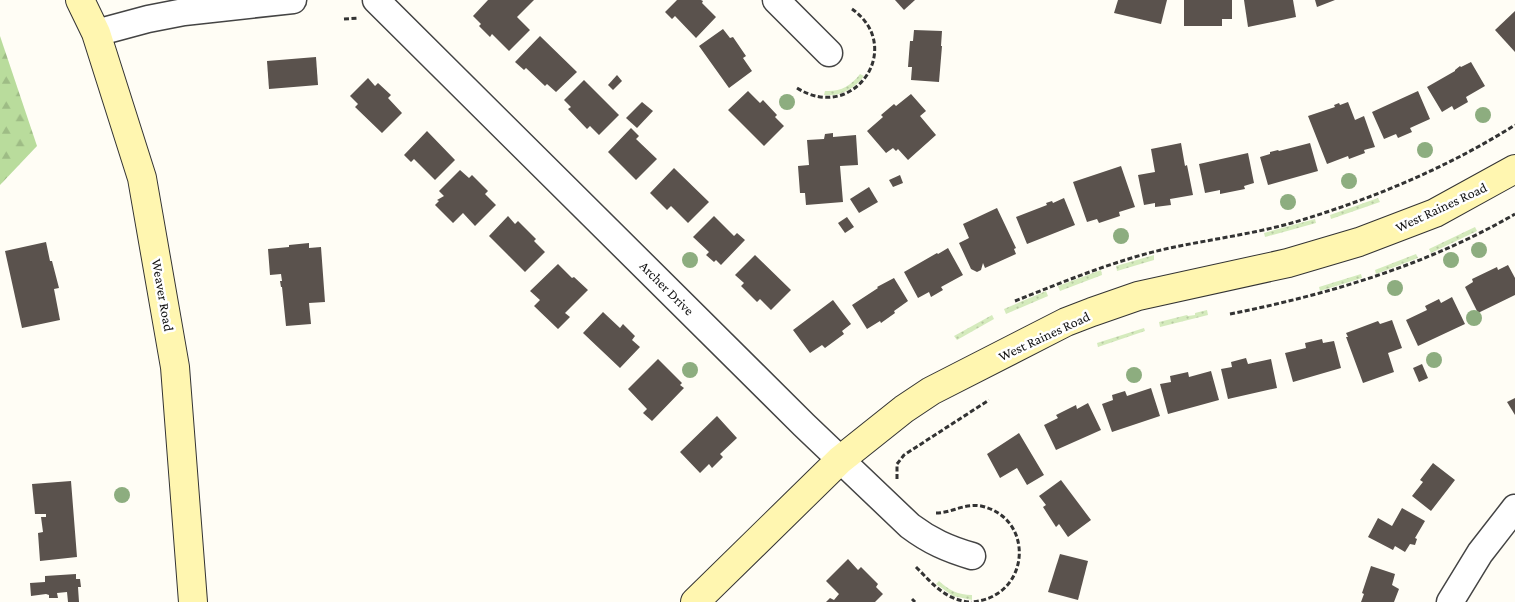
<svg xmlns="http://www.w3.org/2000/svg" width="1515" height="602" font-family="'Crimson Pro',serif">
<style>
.grass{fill:url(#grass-dots)}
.forest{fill:url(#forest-firs)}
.building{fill:#5a524d}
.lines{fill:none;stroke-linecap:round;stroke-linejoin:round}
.street-casing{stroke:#444;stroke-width:29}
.secondary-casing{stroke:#333;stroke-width:30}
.path{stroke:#333;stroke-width:3;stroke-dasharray:5 2.5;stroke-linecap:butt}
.street{stroke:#fff;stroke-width:26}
.secondary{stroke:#fff6b0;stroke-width:28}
.tree{fill:#8dad7f}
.labels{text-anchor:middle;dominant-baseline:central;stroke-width:5;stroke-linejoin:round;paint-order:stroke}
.street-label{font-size:14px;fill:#111;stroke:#fff}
</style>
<defs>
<pattern id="grass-dots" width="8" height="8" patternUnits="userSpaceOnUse" patternTransform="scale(1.25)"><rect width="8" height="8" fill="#d5ebbd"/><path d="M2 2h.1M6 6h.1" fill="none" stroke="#b6c8a1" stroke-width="1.8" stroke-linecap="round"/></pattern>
<pattern id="forest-firs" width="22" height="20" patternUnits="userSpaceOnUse" patternTransform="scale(1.25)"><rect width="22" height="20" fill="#b9dc9c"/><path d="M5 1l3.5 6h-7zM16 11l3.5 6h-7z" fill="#9ebc85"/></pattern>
</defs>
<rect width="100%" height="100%" fill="#fffdf5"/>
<!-- grass -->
<g class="grass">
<path d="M 860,74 L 864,76 C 854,89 840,97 824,95 L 825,91 C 840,92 851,86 860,74 Z"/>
<polygon points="1378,198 1380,202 1331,219 1330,215"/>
<polygon points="1315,219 1316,223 1265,237 1264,233"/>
<polygon points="1475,227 1477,231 1431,253 1429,249"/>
<polygon points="1416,254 1418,258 1376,274 1375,270"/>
<polygon points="1154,255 1154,260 1117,271 1116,266"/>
<polygon points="1101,270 1102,275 1060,291 1058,286"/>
<polygon points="1361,274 1362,278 1320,291 1319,287"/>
<polygon points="1046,291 1048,296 1006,314 1004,309"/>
<polygon points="1207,310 1208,315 1160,327 1159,322 1187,315 1188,316 1195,315 1195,313"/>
<polygon points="992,315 994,319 957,340 954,336"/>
<polygon points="1144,328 1145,331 1098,347 1097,343"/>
<path d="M 939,581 C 949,590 958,595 972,595 L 972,600 L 953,596 L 936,584 Z"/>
</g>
<!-- forest -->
<polygon class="forest" points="0,36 37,146 0,185"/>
<!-- building -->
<g class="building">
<polygon points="488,0 534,0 517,17 530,30 509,51 492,34 490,37 479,26 481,24 473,16"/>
<polygon points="677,0 701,0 703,1 702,3 716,17 696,38 675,16 672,19 665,12"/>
<polygon points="895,0 915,0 904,10"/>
<polygon points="1118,0 1167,0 1161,24 1114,13"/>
<polygon points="1184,0 1232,0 1232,19 1222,19 1222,26 1184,26"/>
<polygon points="1244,0 1293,0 1296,17 1248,27"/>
<polygon points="1315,0 1335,0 1317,7"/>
<polygon points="1515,11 1515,52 1495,30"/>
<polygon points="723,29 730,38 733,37 746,56 743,58 752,71 729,88 699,46"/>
<polygon points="914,30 942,31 941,46 942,46 939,82 911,80 912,67 908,67 910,41 913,41"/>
<polygon points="540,36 577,72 556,92 547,84 545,86 526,68 524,70 515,62"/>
<polygon points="316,57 318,85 269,89 267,61"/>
<polygon points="1471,62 1485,86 1466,97 1468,102 1454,110 1452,106 1442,112 1427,87 1455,71 1455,70 1460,66 1461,67"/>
<polygon points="617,75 622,81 613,90 608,85"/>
<polygon points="368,78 375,86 378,83 391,95 388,98 402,113 382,133 355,107 358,104 350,96"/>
<polygon points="584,80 619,115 599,135 590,126 587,129 568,109 571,107 564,100"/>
<polygon points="748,91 760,103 763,100 777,115 775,117 784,126 764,146 728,110"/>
<polygon points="1418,91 1430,119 1410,128 1412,132 1398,138 1396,134 1384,139 1372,112"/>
<polygon points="911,94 926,111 920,116 936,135 908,160 898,149 896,151 893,148 886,153 867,131 883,117 881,115 894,104 896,106"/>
<polygon points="642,102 653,111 637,128 626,118"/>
<polygon points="1348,102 1355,120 1364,116 1375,147 1364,150 1365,153 1349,159 1348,156 1327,164 1308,116 1335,107 1334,105 1339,103 1340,105"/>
<polygon points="631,128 639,136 636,139 657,159 636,180 608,152"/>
<polygon points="427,131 455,160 435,180 414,159 411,162 404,155"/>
<polygon points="833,133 833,137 856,135 858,165 840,166 843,202 806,205 805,193 800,193 798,166 809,165 807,140 824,139 825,134"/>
<polygon points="1181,143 1185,166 1187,165 1193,195 1170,199 1171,205 1155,207 1155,203 1144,205 1138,175 1155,172 1151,149"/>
<polygon points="1310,143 1318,171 1268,185 1260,157 1270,154 1270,152 1278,150 1279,151"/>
<polygon points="1248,153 1254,183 1244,186 1245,189 1220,194 1220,190 1205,193 1199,164"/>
<polygon points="1121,166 1135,207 1119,212 1120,216 1099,223 1097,219 1087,222 1073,182"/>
<polygon points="674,168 709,202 688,223 671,206 667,210 650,193"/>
<polygon points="460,170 469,178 472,175 488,191 485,194 496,205 475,226 463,213 453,223 435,205 439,201 437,200 444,196 439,191"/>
<polygon points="900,175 903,183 893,187 889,180"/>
<polygon points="869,187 878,202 859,213 850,199"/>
<polygon points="1064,198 1075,225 1027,244 1016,217 1047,205 1046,203 1052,201 1053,203"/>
<polygon points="997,208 1016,248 1014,249 1016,254 985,268 983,263 981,270 977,272 971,269 959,243 969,238 963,224"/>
<polygon points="508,216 515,224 518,221 536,239 534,241 545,252 525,272 489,236"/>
<polygon points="714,216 734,236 737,233 745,240 721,265 716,260 714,262 706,255 709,252 693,237"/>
<polygon points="847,217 854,227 845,233 838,223"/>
<polygon points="46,242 50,261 52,261 59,288 54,289 60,320 22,328 5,251"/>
<polygon points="309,243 309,248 321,247 325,302 309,303 311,324 286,326 282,287 281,287 280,281 282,281 281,274 270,275 268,249 289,247 289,245"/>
<polygon points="948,248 963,275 941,287 943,290 931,297 929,292 918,298 904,272 937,253 938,254"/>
<polygon points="755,255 791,290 771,310 760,299 757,302 741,286 744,283 735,275"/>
<polygon points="558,264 572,278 574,277 588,290 565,313 570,317 558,329 534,306 540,300 530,291"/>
<polygon points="1508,265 1515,278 1515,295 1478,313 1465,287 1473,282 1472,279 1497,267 1498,270"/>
<polygon points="894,278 908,301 894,311 895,313 881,323 880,321 867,329 852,305 878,288 877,287"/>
<polygon points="1452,297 1465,324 1418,346 1406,320 1427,310 1425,306 1439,299 1441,303"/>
<polygon points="833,300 851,324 842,331 844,334 825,348 822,345 810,353 793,330"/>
<polygon points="603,312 620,328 623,324 635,336 632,340 640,347 620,368 583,333"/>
<polygon points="1392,320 1402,348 1388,353 1394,372 1363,383 1346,337 1348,337 1346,333 1378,321 1380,324"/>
<polygon points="1322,339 1323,343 1334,341 1341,368 1293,382 1285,353 1306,348 1305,343"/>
<polygon points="1246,358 1248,364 1271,359 1277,388 1228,399 1221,369 1232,367 1231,362"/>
<polygon points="658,359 682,383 680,385 684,388 652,421 643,413 647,409 628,389"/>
<polygon points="1422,364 1428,378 1419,382 1413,368"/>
<polygon points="1211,371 1219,400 1168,414 1160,384 1171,382 1170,376 1188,372 1189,377"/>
<polygon points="1151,388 1160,416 1112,432 1102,404 1113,400 1112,395 1125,391 1127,396"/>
<polygon points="1515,398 1515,415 1507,402"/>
<polygon points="1088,403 1101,430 1056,450 1044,425 1058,418 1056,415 1076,405 1077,409"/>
<polygon points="717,416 737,438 720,454 723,457 712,468 709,464 700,473 680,452"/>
<polygon points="1019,433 1044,475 1027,485 1017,468 1000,478 987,454"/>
<polygon points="1433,463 1455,480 1431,511 1412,496 1423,482 1420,480"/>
<polygon points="1061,480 1091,520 1068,537 1059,524 1056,527 1043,507 1046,505 1039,496"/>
<polygon points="71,481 77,557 40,561 38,533 43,532 41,517 46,517 46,514 35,514 32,484"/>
<polygon points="1402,508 1425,521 1415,538 1417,539 1415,545 1410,544 1405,552 1395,546 1393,550 1368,537 1378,518 1392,526"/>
<polygon points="1060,554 1088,561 1078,600 1048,592"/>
<polygon points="848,559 858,570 861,567 878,584 876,587 883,594 875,602 826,602 830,598 834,600 839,594 826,581"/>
<polygon points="1371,566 1395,574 1392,585 1399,589 1394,602 1361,602 1364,594 1362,593"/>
<polygon points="76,574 76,579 80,579 81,587 78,587 79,602 68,602 67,592 57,593 58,598 49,598 49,595 46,594 31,596 30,583 45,582 45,576"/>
</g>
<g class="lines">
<!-- street casing -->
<g class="street-casing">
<g id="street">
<path d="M 376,0 L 804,425 L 910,526 C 930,541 948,549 972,556"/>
<polyline points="776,0 829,53"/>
<polyline points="96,33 148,19 184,12 293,0"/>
<polyline points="1450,602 1480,553 1515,508"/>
</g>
</g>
<!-- secondary casing -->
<g class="secondary-casing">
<g id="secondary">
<polyline points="80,0 96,33 142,178 175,367 193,602"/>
<polyline points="695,602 840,460 904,409 931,391 1066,322 1092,312 1138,296 1288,263 1359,242 1435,213 1515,169"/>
</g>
</g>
<!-- path -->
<g class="path">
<polyline points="344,19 359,18"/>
<path d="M 797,88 C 854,124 906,47 852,9"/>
<path d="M 1015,301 C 1063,282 1111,262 1161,250 C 1209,239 1258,234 1305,219 C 1379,196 1450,166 1515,125"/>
<path d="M 1230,314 C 1330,294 1427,265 1515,214"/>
<polyline points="897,479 897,464 904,455 989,400"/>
<path d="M 936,513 C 952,513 964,503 981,506 C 1036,518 1031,598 971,602"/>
<path d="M 916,567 C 932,583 945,600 970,602"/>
<polyline points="912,599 915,602"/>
</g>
<!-- street -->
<use href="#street" class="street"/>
<!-- secondary -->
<use href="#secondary" class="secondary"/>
</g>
<!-- trees -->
<g class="tree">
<circle cx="787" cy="102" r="8"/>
<circle cx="1483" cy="115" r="8"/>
<circle cx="1425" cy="150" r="8"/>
<circle cx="1349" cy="181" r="8"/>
<circle cx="1288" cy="202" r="8"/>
<circle cx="1121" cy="236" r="8"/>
<circle cx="1479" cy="250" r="8"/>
<circle cx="690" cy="260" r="8"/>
<circle cx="1451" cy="260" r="8"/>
<circle cx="1395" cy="288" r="8"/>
<circle cx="1474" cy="318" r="8"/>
<circle cx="1434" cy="360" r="8"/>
<circle cx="690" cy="370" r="8"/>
<circle cx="1134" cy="375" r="8"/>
<circle cx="122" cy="495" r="8"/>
</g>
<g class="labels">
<!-- street labels -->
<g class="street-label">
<text transform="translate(1441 207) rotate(-25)">West Raines Road</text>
<text transform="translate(667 288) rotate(45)">Archer Drive</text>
<text transform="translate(163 295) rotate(80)">Weaver Road</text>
<text transform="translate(1044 336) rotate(-25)">West Raines Road</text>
</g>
</g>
</svg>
